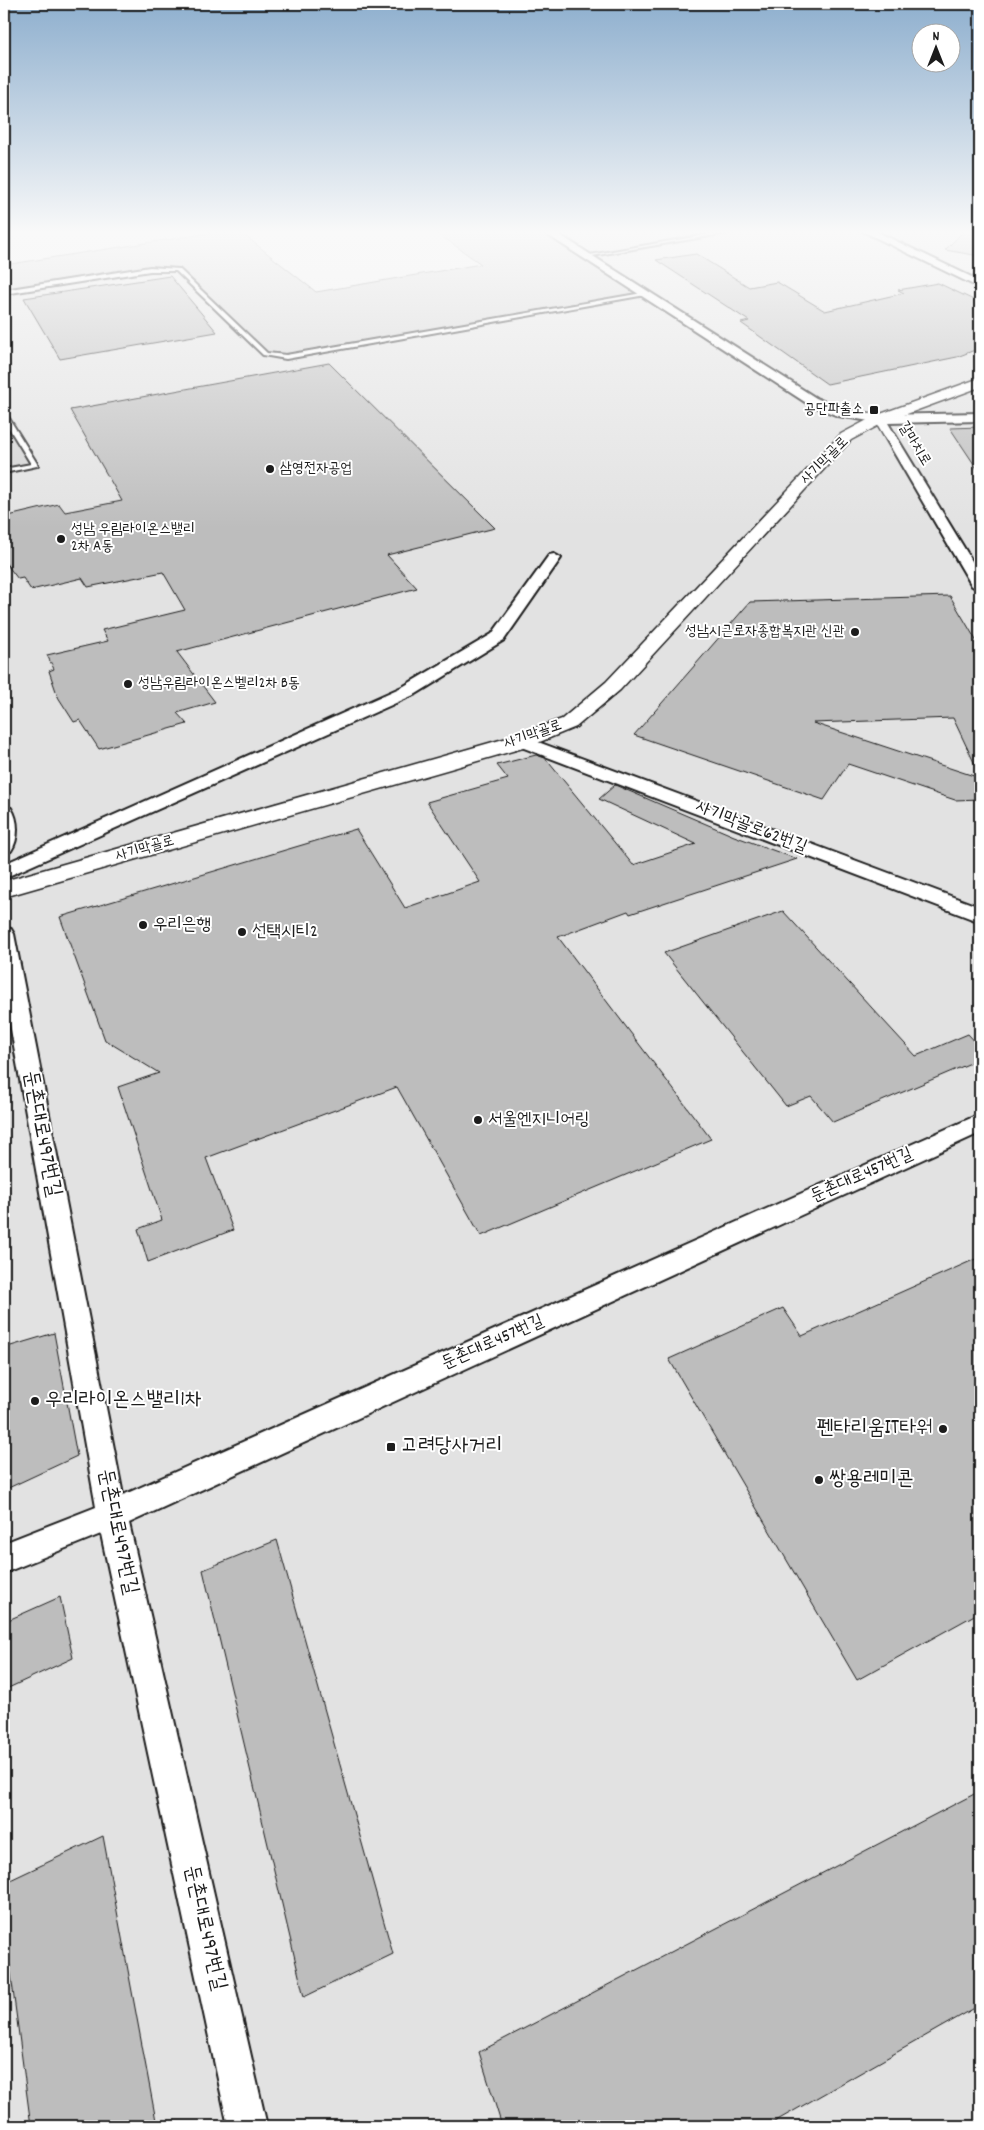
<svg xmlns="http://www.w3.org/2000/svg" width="984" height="2130" font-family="Dekko,'Poor Story',sans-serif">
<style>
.built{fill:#e2e2e2}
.green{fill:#d2d2d2;stroke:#777}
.building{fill:#bdbdbd;stroke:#1c1c1c}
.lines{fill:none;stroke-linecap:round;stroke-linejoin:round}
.service-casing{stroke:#1c1c1c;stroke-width:4}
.minor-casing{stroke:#1c1c1c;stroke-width:4}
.tertiary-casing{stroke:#1c1c1c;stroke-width:3}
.service{fill:#fff;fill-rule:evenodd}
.minor{fill:#fff;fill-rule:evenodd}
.tertiary{fill:#fff;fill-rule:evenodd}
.poi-dot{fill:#1c1c1c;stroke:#fff;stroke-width:2}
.labels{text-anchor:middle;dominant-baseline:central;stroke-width:4;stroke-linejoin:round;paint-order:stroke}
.far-poi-label{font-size:15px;fill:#1c1c1c;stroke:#fff;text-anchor:start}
.far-street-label{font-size:15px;fill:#1c1c1c;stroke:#fff}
.street-label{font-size:18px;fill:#1c1c1c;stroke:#fff}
.poi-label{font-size:18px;fill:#1c1c1c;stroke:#fff;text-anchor:start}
.near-street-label{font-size:21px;fill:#1c1c1c;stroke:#fff}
.near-poi-label{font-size:21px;fill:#1c1c1c;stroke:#fff;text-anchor:start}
</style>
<rect width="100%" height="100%" fill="#f2f2f2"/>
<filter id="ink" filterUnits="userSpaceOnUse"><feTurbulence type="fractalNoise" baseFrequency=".02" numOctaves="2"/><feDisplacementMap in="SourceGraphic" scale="10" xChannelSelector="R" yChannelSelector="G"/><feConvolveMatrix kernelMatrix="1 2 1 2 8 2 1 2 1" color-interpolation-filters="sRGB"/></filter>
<g filter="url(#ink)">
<!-- built -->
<polygon class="built" points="545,230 980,230 980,2126 4,2126 4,471 35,464 4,415 4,292 150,269 177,270 265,354 642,292"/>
<!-- green -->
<g class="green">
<polygon points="230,230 238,230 316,292 481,264 433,230 545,230 642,292 286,357 265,354 176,270 150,269 4,292 4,265"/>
<polygon points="4,415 35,465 4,471"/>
</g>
<!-- building -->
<g class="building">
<polygon points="965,230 980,230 980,256 945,250"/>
<polygon points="696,254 749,287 777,282 825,311 904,293 898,290 938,283 980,303 980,348 957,357 827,384 741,323 749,321 656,260"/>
<polygon points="170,276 217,332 60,359 24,298"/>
<polygon points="329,363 495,528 387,555 417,588 177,652 215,702 177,713 187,724 99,749 80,720 74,722 58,697 49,671 54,669 47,655 108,641 102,630 185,610 163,572 88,587 82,578 31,590 23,578 18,579 4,561 4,517 59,504 65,512 122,501 70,410"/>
<polygon points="980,427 980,473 950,428"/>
<polygon points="950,596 980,647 980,775 953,718 813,723 980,778 980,799 955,800 848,764 824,800 634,735 750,602"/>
<polygon points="536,755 545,758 633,865 696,844 599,799 615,785 734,836 797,859 630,914 628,911 558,937 711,1139 481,1236 397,1087 206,1158 233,1230 148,1262 138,1229 162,1220 118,1087 159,1073 105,1040 60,917 356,829 405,908 480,882 427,802 508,779 497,765"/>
<polygon points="783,911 916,1056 968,1034 980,1047 980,1059 833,1122 811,1096 786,1106 664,953"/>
<polygon points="980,1257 980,1612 857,1680 669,1359 783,1308 802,1336"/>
<polygon points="54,1333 77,1456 4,1490 4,1348"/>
<polygon points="277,1540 393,1954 304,1997 203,1570"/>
<polygon points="60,1597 73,1658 4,1690 4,1622"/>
<polygon points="980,1791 980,2005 767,2126 502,2126 479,2052"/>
<polygon points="103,1836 157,2126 31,2126 4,1922 4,1883"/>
</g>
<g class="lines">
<!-- service casing -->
<g class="service-casing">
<g id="service">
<polygon points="734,230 745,230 586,257 584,256"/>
<polygon points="150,267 179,269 267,353 286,355 648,292 651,294 286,359 263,355 176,271 150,271 4,294 4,290"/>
<polygon points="4,413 7,415 38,465 37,466 4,473 4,469 31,464 4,420"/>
</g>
</g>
<!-- minor casing -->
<g class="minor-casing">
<g id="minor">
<polygon points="540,230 552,230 816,398 845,410 880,415 980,413 980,421 888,423 980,574 980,590 972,586 876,422 838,416 808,404"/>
<polygon points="860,230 873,230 980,281 980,288"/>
<polygon points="554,554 561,558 504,640 416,694 4,878 4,864 404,686 492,634 549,555"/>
<polygon points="522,736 980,907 980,922 516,745 513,741 516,737"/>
<path d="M 4,806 L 11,808 C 19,820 19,839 11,851 L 4,853 Z"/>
<polygon points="4,927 11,929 14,934 123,1495 980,1114 980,1133 129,1523 267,2126 228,2126 101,1534 4,1573 4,1543 96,1507 4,990"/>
</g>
</g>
<!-- tertiary casing -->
<g class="tertiary-casing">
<polygon id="tertiary" points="980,378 980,387 885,422 851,440 620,690 576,727 530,746 4,897 4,881 514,736 562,719 606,682 841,434 875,416"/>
</g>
<!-- service -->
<use href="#service" class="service"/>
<!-- minor -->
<use href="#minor" class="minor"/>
<!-- tertiary -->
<use href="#tertiary" class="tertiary"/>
</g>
</g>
<!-- sky -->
<linearGradient id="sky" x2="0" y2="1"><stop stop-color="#8eafce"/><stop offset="0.44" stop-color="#f9f9f9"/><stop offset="1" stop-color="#f9f9f9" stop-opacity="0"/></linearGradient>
<rect width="984" height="528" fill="url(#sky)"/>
<!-- markers -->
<g class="poi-dot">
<rect x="869" y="405" width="10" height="10" rx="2.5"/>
<circle cx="270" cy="469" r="5"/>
<circle cx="61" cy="539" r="5"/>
<circle cx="855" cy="632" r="5"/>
<circle cx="128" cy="684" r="5"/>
<circle cx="143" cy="925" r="5"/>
<circle cx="242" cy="932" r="5"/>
<circle cx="478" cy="1120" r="5"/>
<circle cx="35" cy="1401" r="5"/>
<circle cx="943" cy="1429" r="5"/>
<rect x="386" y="1442" width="10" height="10" rx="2.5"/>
<circle cx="819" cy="1480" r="5"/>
</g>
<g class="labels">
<!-- far-poi labels -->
<g class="far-poi-label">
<text x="864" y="410" text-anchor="end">공단파출소</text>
<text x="280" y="469">삼영전자공업</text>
<text x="71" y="530">성남 우림라이온스밸리<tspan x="71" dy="17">2차 A동</tspan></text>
<text x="845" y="632" text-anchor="end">성남시근로자종합복지관 신관</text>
<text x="138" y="684">성남우림라이온스벨리2차 B동</text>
</g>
<!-- far-street labels -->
<g class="far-street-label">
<text transform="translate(914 444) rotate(59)">갈마치로</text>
<text transform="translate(825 461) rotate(-45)">사기막골로</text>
<text transform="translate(533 735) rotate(-19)">사기막골로</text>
<text transform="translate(145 849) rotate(-16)">사기막골로</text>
</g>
<!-- street labels -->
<g class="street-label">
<text transform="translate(751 828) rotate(21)">사기막골로62번길</text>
<text transform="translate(862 1176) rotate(-24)">둔촌대로457번길</text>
<text transform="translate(493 1343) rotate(-24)">둔촌대로457번길</text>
</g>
<!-- poi labels -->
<g class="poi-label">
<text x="153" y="925">우리은행</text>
<text x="252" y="932">선택시티2</text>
<text x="488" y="1120">서울엔지니어링</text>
</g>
<!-- near-street labels -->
<g class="near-street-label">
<text transform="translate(41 1134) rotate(79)">둔촌대로497번길</text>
<text transform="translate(117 1532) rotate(78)">둔촌대로497번길</text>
<text transform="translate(204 1928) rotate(77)">둔촌대로497번길</text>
</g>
<!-- near-poi labels -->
<g class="near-poi-label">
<text x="45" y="1401">우리라이온스밸리1차</text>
<text x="933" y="1429" text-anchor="end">펜타리움IT타워</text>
<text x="401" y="1447">고려당사거리</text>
<text x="829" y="1480">쌍용레미콘</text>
</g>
</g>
<!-- margin -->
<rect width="984" height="2130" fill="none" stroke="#fff" stroke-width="20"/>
<rect x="10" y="10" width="964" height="2110" fill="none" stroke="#1c1c1c" stroke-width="2" filter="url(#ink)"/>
<!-- north arrow -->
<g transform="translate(936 48)"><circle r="24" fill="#ffffff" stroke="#a4a4a4"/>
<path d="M0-4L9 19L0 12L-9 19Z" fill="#1c1c1c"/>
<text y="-8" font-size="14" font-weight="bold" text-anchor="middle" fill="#1c1c1c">N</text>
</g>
</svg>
